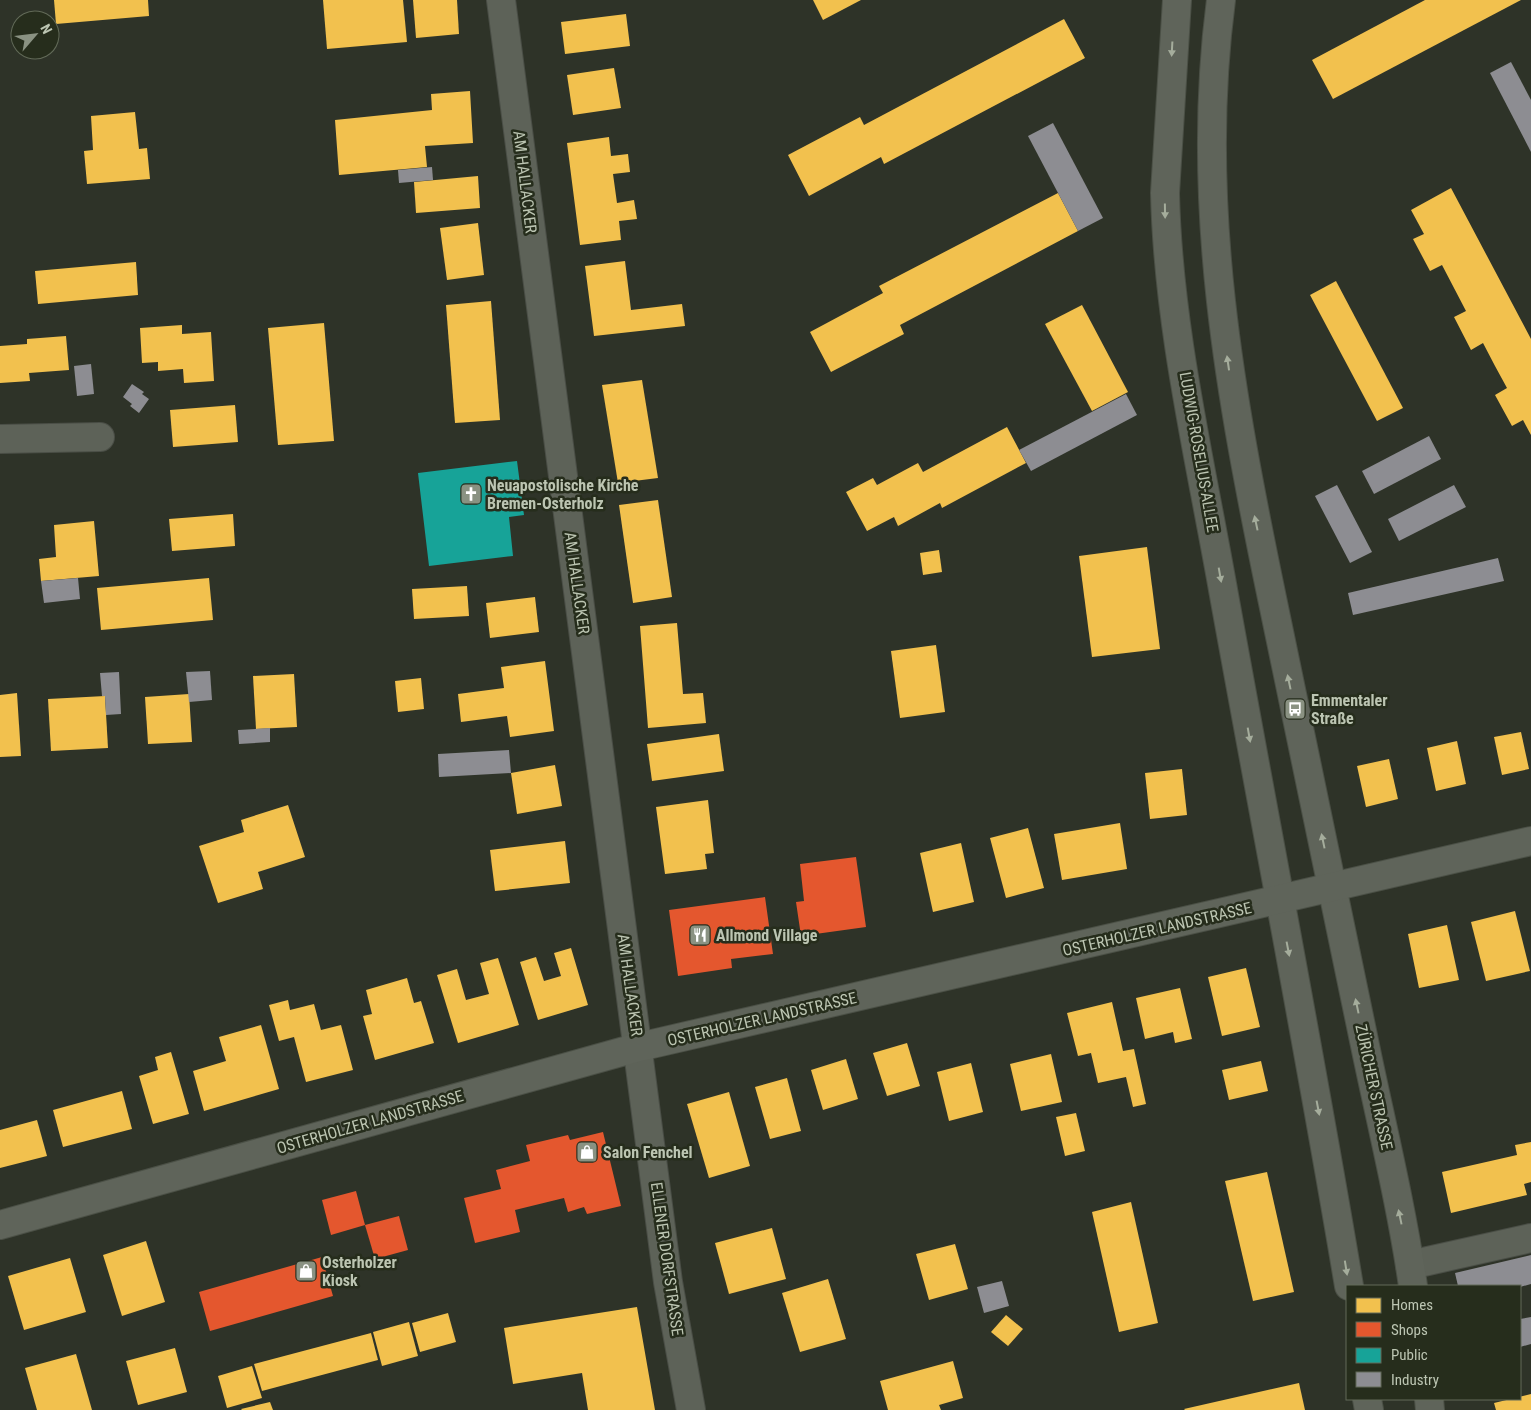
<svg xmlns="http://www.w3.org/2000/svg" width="1531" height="1410" font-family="'Roboto Condensed',sans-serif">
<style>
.homes{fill:#f2c14e}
.shops{fill:#e4572e}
.public{fill:#17a398}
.industry{fill:#8d8d92}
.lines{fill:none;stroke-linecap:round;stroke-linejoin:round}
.minor-casing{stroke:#4a4e46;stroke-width:30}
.major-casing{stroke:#4b5046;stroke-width:30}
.minor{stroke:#5d6258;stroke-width:28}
.major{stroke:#5f645a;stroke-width:28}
.oneway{fill:#a5ad9c}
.labels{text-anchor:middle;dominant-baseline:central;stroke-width:5;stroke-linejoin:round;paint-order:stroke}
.street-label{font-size:16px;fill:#bcc5b2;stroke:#262d1c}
.poi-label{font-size:16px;font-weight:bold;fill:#bcc5b2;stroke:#262d1c;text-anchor:start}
</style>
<rect width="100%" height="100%" fill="#2e3328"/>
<!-- homes -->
<g class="homes">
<polygon points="54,0 148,0 149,16 56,24"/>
<polygon points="323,0 403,0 407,42 327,49"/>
<polygon points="413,0 457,0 459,34 416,38"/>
<polygon points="813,0 861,0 823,20"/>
<polygon points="1425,0 1521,0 1333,99 1312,60"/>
<polygon points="626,14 630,46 565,54 561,22"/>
<polygon points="1064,19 1085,58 884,164 881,157 809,196 788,155 860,117 864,125"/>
<polygon points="614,68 621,108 573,115 567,75"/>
<polygon points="470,91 473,143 425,146 427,167 339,175 335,120 432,110 431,94"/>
<polygon points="135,112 139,149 147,148 150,179 87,184 84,151 93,150 91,116"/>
<polygon points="609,137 611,156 628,154 630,172 613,174 617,203 634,200 637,219 619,221 621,240 580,245 567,143"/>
<polygon points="478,176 480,208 416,213 414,182"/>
<polygon points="1451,188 1531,339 1531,435 1523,420 1512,426 1495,395 1507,388 1495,366 1483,343 1471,350 1454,317 1466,311 1442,265 1430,271 1413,239 1424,234 1411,210"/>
<polygon points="1058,193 1078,231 900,325 904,334 831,372 810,332 883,293 879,286"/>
<polygon points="478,223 484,275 447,280 440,228"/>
<polygon points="625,261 631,310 682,304 685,326 594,336 585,266"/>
<polygon points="136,262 138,295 38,304 35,271"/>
<polygon points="1336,281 1403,408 1377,421 1310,295"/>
<polygon points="491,301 500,420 455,423 446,305"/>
<polygon points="1082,305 1128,392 1092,411 1045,324"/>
<polygon points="324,323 334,441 278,445 268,328"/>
<polygon points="182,325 182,334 211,332 214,381 184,383 183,369 158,371 158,362 142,363 140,328"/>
<polygon points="66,336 69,370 29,373 30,381 0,383 0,346 27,344 27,339"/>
<polygon points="642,380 658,478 618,483 602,385"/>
<polygon points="235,405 238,442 173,447 170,410"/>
<polygon points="1007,427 1026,463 942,508 940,503 898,526 894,517 867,531 846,492 873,478 877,485 918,463 923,472"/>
<polygon points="658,500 672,597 633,603 619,505"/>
<polygon points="233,514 235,546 172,551 169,519"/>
<polygon points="94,521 99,576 41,581 39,559 56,557 54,525"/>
<polygon points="1147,547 1160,649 1092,657 1079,556"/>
<polygon points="939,550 942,572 923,575 920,553"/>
<polygon points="209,578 213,620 101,630 97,588"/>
<polygon points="467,586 469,616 414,619 412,589"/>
<polygon points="535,597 539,632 490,638 486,603"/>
<polygon points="677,623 683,694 703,693 706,723 648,728 640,626"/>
<polygon points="936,645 945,712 900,718 891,651"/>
<polygon points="545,661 554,731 510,737 507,716 461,722 458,694 504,688 501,667"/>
<polygon points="294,674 297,727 256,729 253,676"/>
<polygon points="421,678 424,709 398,712 395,681"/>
<polygon points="17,693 21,756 0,757 0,695"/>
<polygon points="189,694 192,742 148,744 145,697"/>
<polygon points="105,696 108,748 51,751 48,699"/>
<polygon points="1521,732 1529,769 1502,775 1494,737"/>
<polygon points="719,734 724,771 652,781 647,744"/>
<polygon points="1457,741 1466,784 1436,791 1427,748"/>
<polygon points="1389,759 1398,799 1366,807 1357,766"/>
<polygon points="555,765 562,806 517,814 511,773"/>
<polygon points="1182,769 1187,815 1150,819 1145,773"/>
<polygon points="708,800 714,853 705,854 707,869 665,874 656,807"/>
<polygon points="288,805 305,857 258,872 263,889 218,903 199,846 244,832 241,820"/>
<polygon points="1120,823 1127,869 1062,880 1054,834"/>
<polygon points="1028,828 1044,888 1006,898 990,838"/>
<polygon points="565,841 570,883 495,891 490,850"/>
<polygon points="961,843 974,902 933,912 920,853"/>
<polygon points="1515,911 1530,971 1486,981 1471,922"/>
<polygon points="1447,925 1459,980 1419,988 1408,934"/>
<polygon points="571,948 588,1005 538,1020 520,962 536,957 544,981 561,976 554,953"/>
<polygon points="498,958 519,1025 458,1043 437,975 457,969 466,1000 489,994 480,963"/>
<polygon points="1246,968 1260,1027 1222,1036 1208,977"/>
<polygon points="407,978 414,1003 421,1001 434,1043 375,1060 363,1016 372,1014 366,990"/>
<polygon points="1180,988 1192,1039 1175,1043 1173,1032 1145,1039 1136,998"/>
<polygon points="288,1000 290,1010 314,1004 321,1030 341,1025 353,1070 306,1082 294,1037 279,1041 269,1005"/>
<polygon points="1112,1002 1123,1051 1134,1049 1146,1104 1133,1107 1126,1077 1098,1083 1091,1053 1078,1056 1067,1013"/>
<polygon points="261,1025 279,1089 204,1111 193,1071 226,1061 219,1037"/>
<polygon points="907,1043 920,1086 887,1096 873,1053"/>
<polygon points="171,1052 189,1114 153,1124 139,1076 158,1070 155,1057"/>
<polygon points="1051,1054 1062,1102 1021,1111 1010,1064"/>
<polygon points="846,1059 858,1099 823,1110 811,1070"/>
<polygon points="1261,1061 1268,1091 1229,1100 1222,1070"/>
<polygon points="971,1063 983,1112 949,1121 937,1072"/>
<polygon points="787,1078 801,1131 770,1139 755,1087"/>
<polygon points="122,1091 132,1129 63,1147 53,1110"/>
<polygon points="729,1092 750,1166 709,1178 687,1104"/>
<polygon points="1076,1113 1085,1151 1065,1156 1056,1117"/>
<polygon points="37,1120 47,1156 0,1168 0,1130"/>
<polygon points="1531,1142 1531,1182 1524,1184 1527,1195 1451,1213 1442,1172 1517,1155 1515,1145"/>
<polygon points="1267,1172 1294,1292 1253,1301 1225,1181"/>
<polygon points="1131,1202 1158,1323 1119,1332 1092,1212"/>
<polygon points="772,1228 786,1279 729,1294 715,1243"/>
<polygon points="146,1241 165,1302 122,1316 103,1255"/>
<polygon points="955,1244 968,1289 929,1300 916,1254"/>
<polygon points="70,1258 86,1312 24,1330 8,1276"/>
<polygon points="828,1279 846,1339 800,1352 782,1293"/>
<polygon points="637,1307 655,1410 588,1410 582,1373 513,1384 504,1328"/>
<polygon points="448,1313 456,1342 420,1352 412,1323"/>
<polygon points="1006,1315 1023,1329 1008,1346 991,1332"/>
<polygon points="409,1322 418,1356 382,1366 373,1332"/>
<polygon points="371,1333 378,1360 262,1391 254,1364"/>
<polygon points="175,1348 187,1392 138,1405 126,1361"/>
<polygon points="76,1354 92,1410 37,1410 25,1368"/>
<polygon points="953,1361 963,1398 939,1405 941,1410 888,1410 880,1381"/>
<polygon points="252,1366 262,1398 227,1408 218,1376"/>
<polygon points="1299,1383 1305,1410 1185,1410 1184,1409"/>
<polygon points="1531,1394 1531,1410 1496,1410 1494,1403"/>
<polygon points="270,1402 273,1410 242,1410 241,1409"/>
</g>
<!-- shops -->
<g class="shops">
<polygon points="856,857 866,927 801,936 796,902 804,901 800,864"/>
<polygon points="765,897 773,954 731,959 732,968 678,976 669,910"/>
<polygon points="603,1132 621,1206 587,1214 584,1207 568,1212 564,1198 515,1210 520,1232 475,1243 464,1198 501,1189 496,1170 530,1161 526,1145 568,1135 570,1140"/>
<polygon points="356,1191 365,1225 331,1235 322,1200"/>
<polygon points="399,1216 408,1250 375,1259 365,1225"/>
<polygon points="322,1257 333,1296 210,1331 199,1292"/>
</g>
<!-- public -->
<polygon class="public" points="517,461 524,515 509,517 513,556 429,566 418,473"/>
<!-- industry -->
<g class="industry">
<polygon points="1511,62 1531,100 1531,152 1490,73"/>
<polygon points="1053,123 1103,218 1078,231 1028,136"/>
<polygon points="432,167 433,180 399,183 398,170"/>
<polygon points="91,364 94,394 77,396 74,366"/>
<polygon points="132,384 144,392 142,394 149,399 139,413 130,406 132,404 123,397"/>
<polygon points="1126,394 1137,415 1031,471 1019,450"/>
<polygon points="1429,436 1441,459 1374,494 1362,471"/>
<polygon points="1337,485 1372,552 1350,563 1315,496"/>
<polygon points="1454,485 1466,507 1399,541 1388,519"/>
<polygon points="1498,558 1504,581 1353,615 1348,593"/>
<polygon points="78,578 80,599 44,603 41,581"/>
<polygon points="210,671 212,700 189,702 186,672"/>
<polygon points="119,672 121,714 106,715 105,696 102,696 100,673"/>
<polygon points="270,728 270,742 239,744 238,730"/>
<polygon points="509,750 511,773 439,777 438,754"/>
<polygon points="1531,1255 1531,1284 1520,1287 1458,1286 1455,1273"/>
<polygon points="1002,1281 1009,1306 984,1313 977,1287"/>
<polygon points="1531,1317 1531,1344 1520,1347 1520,1319"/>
</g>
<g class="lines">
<!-- minor casing -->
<g class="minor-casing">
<g id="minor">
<polyline points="501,0 668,1282 691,1410"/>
<polyline points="0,439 100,437"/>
<polyline points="1410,1265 1531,1238"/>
</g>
</g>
<!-- major casing -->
<g class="major-casing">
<g id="major">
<path d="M 1177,0 L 1165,193 C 1168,324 1199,455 1222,584 C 1264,818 1310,1052 1349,1286"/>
<path d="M 1221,0 C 1194,204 1231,400 1272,598 C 1304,750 1336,902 1367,1055 C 1383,1131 1402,1209 1413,1286"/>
<polyline points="0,1225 639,1047 1531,841"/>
<polyline points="1367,1399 1369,1410"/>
<polyline points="1429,1399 1430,1410"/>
</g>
</g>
<!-- minor -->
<use href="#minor" class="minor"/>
<!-- major -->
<use href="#major" class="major"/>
</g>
<!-- one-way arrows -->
<defs><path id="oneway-solid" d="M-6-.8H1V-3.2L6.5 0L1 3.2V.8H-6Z" transform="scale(1.25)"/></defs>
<g class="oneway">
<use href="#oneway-solid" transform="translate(1172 49) rotate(93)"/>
<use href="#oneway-solid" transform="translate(1165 211) rotate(89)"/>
<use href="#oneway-solid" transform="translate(1228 363) rotate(-98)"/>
<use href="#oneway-solid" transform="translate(1256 523) rotate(-102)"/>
<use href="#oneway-solid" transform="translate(1220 575) rotate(80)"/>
<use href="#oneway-solid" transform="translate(1289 682) rotate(-102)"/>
<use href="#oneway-solid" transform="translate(1249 735) rotate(80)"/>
<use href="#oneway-solid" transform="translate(1323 841) rotate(-102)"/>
<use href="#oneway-solid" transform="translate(1288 949) rotate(79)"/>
<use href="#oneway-solid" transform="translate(1357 1006) rotate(-102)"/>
<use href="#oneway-solid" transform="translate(1318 1108) rotate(79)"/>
<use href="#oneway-solid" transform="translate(1400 1217) rotate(-102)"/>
<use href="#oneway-solid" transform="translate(1346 1268) rotate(81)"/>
</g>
<!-- icons -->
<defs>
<g id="church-square" transform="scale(1.125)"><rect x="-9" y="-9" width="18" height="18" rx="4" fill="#8a9282" stroke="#262d1c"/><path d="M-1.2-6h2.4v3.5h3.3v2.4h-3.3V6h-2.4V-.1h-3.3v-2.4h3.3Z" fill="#fff"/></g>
<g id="bus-square" transform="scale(1.125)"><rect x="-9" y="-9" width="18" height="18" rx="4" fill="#8a9282" stroke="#262d1c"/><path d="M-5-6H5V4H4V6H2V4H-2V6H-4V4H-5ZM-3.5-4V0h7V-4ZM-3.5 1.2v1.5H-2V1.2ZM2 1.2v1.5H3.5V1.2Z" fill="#fff"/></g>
<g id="restaurant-square" transform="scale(1.125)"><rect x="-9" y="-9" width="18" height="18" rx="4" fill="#8a9282" stroke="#262d1c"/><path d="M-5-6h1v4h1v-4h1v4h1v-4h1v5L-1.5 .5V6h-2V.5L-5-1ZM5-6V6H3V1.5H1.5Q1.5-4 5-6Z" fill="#fff"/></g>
<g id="shop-square" transform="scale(1.125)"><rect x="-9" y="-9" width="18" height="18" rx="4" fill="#8a9282" stroke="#262d1c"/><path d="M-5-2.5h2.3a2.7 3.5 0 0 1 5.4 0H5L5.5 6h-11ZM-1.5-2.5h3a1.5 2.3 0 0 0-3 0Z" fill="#fff"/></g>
</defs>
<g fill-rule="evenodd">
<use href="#church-square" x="471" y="494"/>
<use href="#bus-square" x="1295" y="709"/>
<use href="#restaurant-square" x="700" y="935"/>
<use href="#shop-square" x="587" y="1152"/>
<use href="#shop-square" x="306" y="1271"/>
</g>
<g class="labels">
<!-- street labels -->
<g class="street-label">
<text transform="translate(525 182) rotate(83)">AM HALLACKER</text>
<text transform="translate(1199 452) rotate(80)">LUDWIG-ROSELIUS-ALLEE</text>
<text transform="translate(577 583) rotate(82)">AM HALLACKER</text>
<text transform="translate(1157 929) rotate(-13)">OSTERHOLZER LANDSTRASSE</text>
<text transform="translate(630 985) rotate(82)">AM HALLACKER</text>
<text transform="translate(762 1019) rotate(-13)">OSTERHOLZER LANDSTRASSE</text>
<text transform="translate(1374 1087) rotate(78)">ZÜRICHER STRASSE</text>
<text transform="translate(370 1122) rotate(-16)">OSTERHOLZER LANDSTRASSE</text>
<text transform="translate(667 1259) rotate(82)">ELLENER DORFSTRASSE</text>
</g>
<!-- poi labels -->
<g class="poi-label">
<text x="487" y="485">Neuapostolische Kirche<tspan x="487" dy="18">Bremen-Osterholz</tspan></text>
<text x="1311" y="700">Emmentaler<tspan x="1311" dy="18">Straße</tspan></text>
<text x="716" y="935">Allmond Village</text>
<text x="603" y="1152">Salon Fenchel</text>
<text x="322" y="1262">Osterholzer<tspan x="322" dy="18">Kiosk</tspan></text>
</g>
</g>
<!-- legend -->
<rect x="1346" y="1285" width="175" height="115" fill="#262d1c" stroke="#626a58"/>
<rect x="1356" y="1298" width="25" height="15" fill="#f2c14e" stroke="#626a58"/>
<text x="1391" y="1310" font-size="15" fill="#bcc5b2">Homes</text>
<rect x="1356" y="1322" width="25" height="15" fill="#e4572e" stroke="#626a58"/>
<text x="1391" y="1335" font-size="15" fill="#bcc5b2">Shops</text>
<rect x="1356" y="1348" width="25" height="15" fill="#17a398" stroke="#626a58"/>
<text x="1391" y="1360" font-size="15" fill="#bcc5b2">Public</text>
<rect x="1356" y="1372" width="25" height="15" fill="#8d8d92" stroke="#626a58"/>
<text x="1391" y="1385" font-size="15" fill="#bcc5b2">Industry</text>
<!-- north arrow -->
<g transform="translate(35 35) rotate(62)"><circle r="24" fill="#262d1c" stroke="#626a58"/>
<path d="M0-4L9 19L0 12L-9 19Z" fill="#8a9282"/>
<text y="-8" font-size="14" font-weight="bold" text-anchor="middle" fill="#bcc5b2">N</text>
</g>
</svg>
